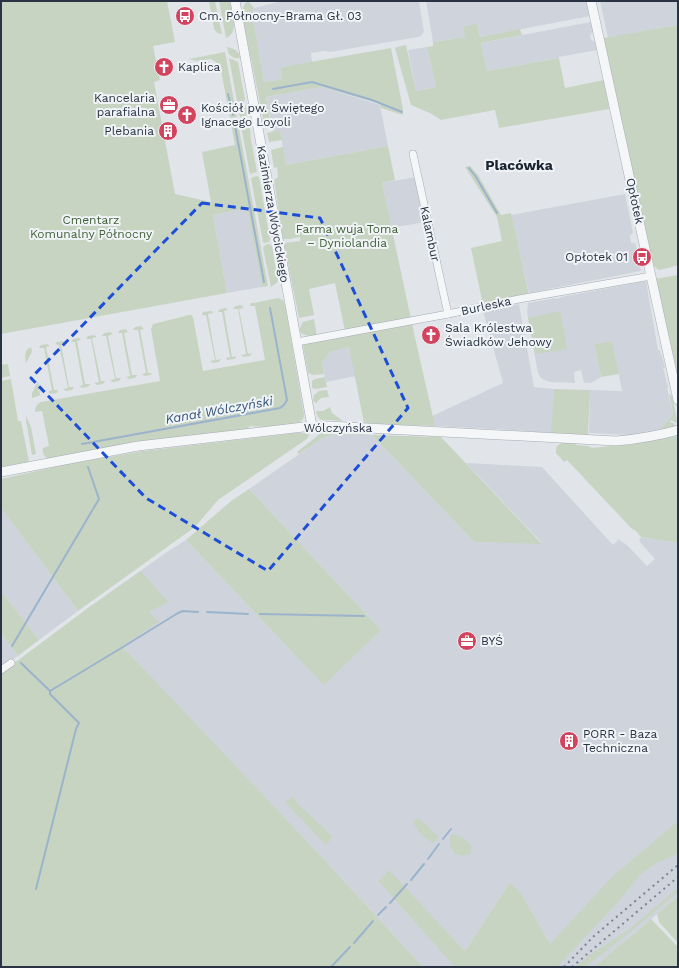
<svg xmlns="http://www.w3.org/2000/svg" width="679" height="968" font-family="'Work Sans',sans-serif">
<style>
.built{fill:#cfd4dc}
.green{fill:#c7d4c2}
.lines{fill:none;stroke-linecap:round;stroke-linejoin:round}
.stream{stroke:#9bb4cb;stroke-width:2}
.minor-casing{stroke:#a6acb5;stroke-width:8}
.tertiary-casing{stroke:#a6acb5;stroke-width:10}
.minor{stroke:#f4f6f8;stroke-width:7}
.tertiary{stroke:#f4f6f8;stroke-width:9}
.rail{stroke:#7a8594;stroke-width:2;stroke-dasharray:2 4;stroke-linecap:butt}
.marked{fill:none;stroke:#1d4ed8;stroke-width:3;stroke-dasharray:8 5;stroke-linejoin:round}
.labels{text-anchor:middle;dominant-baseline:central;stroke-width:4;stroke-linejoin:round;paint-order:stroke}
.poi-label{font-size:12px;fill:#293343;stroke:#f1f4f7;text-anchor:start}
.street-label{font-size:12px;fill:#293343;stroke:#f1f4f7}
.park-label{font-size:12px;fill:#3f5f36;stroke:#f1f4f7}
.water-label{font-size:13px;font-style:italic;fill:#325378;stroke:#f1f4f7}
.quarter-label{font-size:14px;font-weight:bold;fill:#1b2433;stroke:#f1f4f7}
</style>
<rect width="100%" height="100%" fill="#e1e5ea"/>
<!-- built -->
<g class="built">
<polygon points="282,1 419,1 424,32 421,36 418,37 330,52 324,51 311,53 312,62 280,68 282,79 264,82 252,12 254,8"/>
<polygon points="426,1 586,1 590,16 480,37 477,24 465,37 433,42"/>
<polygon points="600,1 678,1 678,25 608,38"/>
<polygon points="591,22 593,32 590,35 591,40 595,42 597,50 559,57 559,58 542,61 487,71 481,43"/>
<polygon points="427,47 436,87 416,91 408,50"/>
<polygon points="322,87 380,105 388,146 286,165 280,131 273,132 266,97"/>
<polygon points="416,177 425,222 391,228 382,183"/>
<polygon points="625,194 633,233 630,236 631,243 635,243 641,271 529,293 511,215"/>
<polygon points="247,208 262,287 227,293 213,215"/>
<polygon points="646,281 658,350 660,350 661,355 662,356 665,368 663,368 668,387 667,388 673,414 672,416 662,427 654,432 631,435 589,433 590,390 622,391 612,341 594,344 601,377 594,381 591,383 584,383 581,370 574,372 575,383 550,382 544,380 541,378 538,373 527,312 528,303 555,298 556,299 560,298 561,297"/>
<polygon points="519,304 534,387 554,389 552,434 528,431 435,426 432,416 503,383 483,311"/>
<polygon points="349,347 356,376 326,382 322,363 330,352"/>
<polygon points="334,434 372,435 474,542 542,543 466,463 542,467 613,545 617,541 618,539 627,545 647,566 655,559 639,541 641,537 678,543 678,896 634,934 621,944 594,967 525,967 550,944 521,893 510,882 465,951 389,871 378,881 455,966 423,967 319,854 156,683 88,608 167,552 186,540 293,653 381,630 249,489 321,439"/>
<polygon points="1,508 78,611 39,640 1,591"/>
<polygon points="1,633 18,656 1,667"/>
</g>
<!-- green -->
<g class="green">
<polygon points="1,1 167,1 175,42 153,46 160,80 154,82 175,194 211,202 202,152 235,145 231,124 238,123 268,286 262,287 247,208 213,215 227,293 1,334"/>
<polygon points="209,1 215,1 222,34 217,33 214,29"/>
<path d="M 219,1 L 230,1 C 232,13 240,32 226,38 Z"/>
<path d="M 248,1 L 254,8 L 252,12 L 264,82 L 282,79 L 280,68 L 293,65 L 391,48 L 403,109 L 403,115 L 381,108 L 380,104 L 322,87 L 266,97 L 271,126 L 265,128 L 244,24 C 243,16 240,6 248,1 Z"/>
<polygon points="477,24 480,37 520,29 522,35 481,43 487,71 559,58 565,88 604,80 609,109 499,128 495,110 441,120 432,114 411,105 395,48 397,47 406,45 416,91 436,87 427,47 433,46 433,42 465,37 463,27"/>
<polygon points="678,25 678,265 668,268 659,270 654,266 641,212 604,38"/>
<path d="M 227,47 C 234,48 239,51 240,58 C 232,59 228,55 227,47 Z"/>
<polygon points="225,52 237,117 230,118 220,65 211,59 196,61 189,59"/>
<polygon points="229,58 238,62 245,99 244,102 239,102 237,101"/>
<polygon points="244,104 246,106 248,115 240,117 238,107 240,105"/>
<polygon points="249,120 250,127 251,140 257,172 250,174 240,121"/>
<polygon points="280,130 282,140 269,142 267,133"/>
<polygon points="388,146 395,180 382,183 411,319 345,331 335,283 309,289 314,315 299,318 284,244 285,243 300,241 300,237 290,239 283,239 274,180 278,177 277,167 274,168 271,150 283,147 286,165"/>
<polygon points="470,166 478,175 501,215 511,213 529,295 483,305 471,248 502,241 497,217 465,167"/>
<polygon points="257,176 259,177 270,240 269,242 264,243 263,242 251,179 253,177"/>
<polygon points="269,244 272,246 278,282 271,287 263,248 265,245"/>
<polygon points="678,275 678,375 655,279"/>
<path d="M 278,298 L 283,300 L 285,305 L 304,414 C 304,417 303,420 300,422 C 290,429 262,427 250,426 L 245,431 L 50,459 C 44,457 42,454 43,448 L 49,446 L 42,411 L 35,412 C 35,407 37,404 41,402 L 160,381 L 151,329 L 153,324 L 189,315 L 191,315 L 193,317 L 203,371 L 265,360 L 255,306 L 250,306 L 251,303 L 254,303 Z"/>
<polygon points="241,305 244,308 239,309 248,354 252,353 250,356 243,357 242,355 246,354 238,309 233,309 235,306"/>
<polygon points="226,308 228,310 224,311 232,357 236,356 235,359 227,360 226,358 230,357 222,312 218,312 220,309"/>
<polygon points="210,311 212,311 213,313 208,314 216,360 221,359 219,362 213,363 210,361 215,360 206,315 202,315 203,312"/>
<polygon points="560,311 567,349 535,354 528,318"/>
<path d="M 314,319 L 317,336 C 307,336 294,336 303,322 Z"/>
<polygon points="412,324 435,426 401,425 364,423 349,347 330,352 322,363 324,374 313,375 308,373 303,346 307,343 318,341 318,342"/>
<polygon points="141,326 144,329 140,330 148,373 152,373 150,375 145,376 142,374 146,373 138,330 133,330 135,327"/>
<polygon points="126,329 128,332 124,333 132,375 137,375 135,378 129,379 126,377 130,376 122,333 118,333 120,330"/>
<polygon points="110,332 113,334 108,336 116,378 121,378 119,381 113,382 110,380 115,379 106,336 102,336 104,333"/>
<polygon points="94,335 97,337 92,338 101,381 105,381 103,384 97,385 94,383 99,382 91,339 86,339 88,336"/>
<polygon points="79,338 81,340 77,341 85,384 90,384 88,387 82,388 79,386 83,385 75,342 71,342 73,339"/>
<polygon points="63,341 66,343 61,344 69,387 74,387 72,390 66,391 63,389 68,388 59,345 55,344 57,342"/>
<polygon points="612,341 619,374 601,377 594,344"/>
<polygon points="47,344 50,346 46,347 54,390 58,390 57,393 51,394 48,392 52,390 44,348 40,348 39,347 41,345"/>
<path d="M 31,347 L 32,352 L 26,363 C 25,356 24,350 31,347 Z"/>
<polygon points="8,364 10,376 1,378 1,365"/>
<polygon points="325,377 327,387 316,389 312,388 312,381 315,379"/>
<polygon points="11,379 18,421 21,421 29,462 1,467 1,381"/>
<polygon points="38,381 40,395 38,396 32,398 32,393"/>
<polygon points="554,389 590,390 588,435 551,434"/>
<polygon points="327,390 329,397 321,398 316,403 315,403 313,400 314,395 319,391"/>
<polygon points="669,394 672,396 677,420 676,423 671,420 670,422 675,424 674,425 676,427 654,432 662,427 672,416 673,413"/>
<path d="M 330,407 L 332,413 L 343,421 C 338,421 333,420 328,420 C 321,421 318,419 316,412 L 317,411 L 323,411 Z"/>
<polygon points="26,416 31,427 36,454 32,455 26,420"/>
<polygon points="324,430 372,435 441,437 542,544 474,542 372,435 334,434 321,439 299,454 297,452 311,441"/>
<polygon points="296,433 305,433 309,434 307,439 301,443 218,500 195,527 78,611 1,508 1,479 68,464 143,451"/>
<path d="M 678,436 L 678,543 L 641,537 L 634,529 L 633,530 L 567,460 L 564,462 L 556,453 C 555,441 565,442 574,443 L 577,445 L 588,446 L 592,448 L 603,447 L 631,444 Z"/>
<polygon points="249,489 381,630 324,685 293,653 186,540 231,501"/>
<polygon points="141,571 168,602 149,612 159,622 122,646 319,854 423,967 1,967 1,673 88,608"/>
<polygon points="1,591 39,640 18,656 1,633"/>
<polygon points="293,796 298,804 332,836 331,839 326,845 285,802"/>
<path d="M 416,818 L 420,819 L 437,835 L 438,837 L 437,840 L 433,843 C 425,838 416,831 413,821 Z"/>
<polygon points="678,821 678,852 673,856 656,863 640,875 619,901 557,967 455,967 378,881 389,870 465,951 510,882 521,893 550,944 613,876"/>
<path d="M 452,834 C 459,835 469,840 471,847 C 471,849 471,852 470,854 C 467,855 464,856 460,855 C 451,854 447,841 452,834 Z"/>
<polygon points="678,888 678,892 629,933 585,967 575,967 591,954 628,930"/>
<polygon points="677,897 678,898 678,943 659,922 657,914"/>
<polygon points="651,919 678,947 678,967 594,967 621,944 634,934"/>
</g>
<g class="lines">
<!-- stream -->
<g class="stream">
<polyline points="273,89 312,82 372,100 402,112"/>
<polyline points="228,94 233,115"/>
<polyline points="235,126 264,282"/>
<polyline points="469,168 476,177 497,213"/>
<polyline points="82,444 280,408 284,405 287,400 270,308"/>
<polyline points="207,612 248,614"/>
<polyline points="260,614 364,616"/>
<polyline points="12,646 99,499 88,467"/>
<polyline points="21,663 50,691 50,694 79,723 76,729 36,889"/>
<polyline points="50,691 118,650 178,613 183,611 198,612"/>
<polyline points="443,839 451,829"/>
<polyline points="428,859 439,844"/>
<polyline points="411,880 424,864"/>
<polyline points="390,903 407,884"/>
<polyline points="378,915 386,907"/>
<polyline points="354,943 373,921"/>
<polyline points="331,967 350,947"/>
</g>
<!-- minor casing -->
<g class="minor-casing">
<g id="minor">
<polyline points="413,154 448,314"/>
<polyline points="297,342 448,314 519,299 651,276"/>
<polyline points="1,670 11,663"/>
</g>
</g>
<!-- tertiary casing -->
<g class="tertiary-casing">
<g id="tertiary">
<polyline points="235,1 312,426"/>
<polyline points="591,1 678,400"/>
<path d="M 1,472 L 138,446 L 312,426 L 329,426 L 616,441 C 637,439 657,436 678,430"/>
</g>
</g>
<!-- minor -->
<use href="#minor" class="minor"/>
<!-- tertiary -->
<use href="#tertiary" class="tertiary"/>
<!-- rail -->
<g class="rail">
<polyline points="564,967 594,936 678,865"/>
<polyline points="572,967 678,877"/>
</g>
</g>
<!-- marked area -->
<path class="marked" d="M 202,203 L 320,218 L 408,408 L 268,571 L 146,498 L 31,378 Z"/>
<!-- icons -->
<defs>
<g id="bus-disc" transform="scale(1)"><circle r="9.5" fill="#d2435d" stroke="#f1f4f7"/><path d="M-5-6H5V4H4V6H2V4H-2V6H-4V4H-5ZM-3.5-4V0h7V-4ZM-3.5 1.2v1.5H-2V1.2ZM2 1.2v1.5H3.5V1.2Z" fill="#fff"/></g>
<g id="church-disc" transform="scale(1)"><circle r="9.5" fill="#d2435d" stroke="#f1f4f7"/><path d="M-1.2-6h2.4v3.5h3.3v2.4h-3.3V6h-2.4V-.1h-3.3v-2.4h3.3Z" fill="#fff"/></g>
<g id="office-disc" transform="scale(1)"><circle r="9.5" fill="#d2435d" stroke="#f1f4f7"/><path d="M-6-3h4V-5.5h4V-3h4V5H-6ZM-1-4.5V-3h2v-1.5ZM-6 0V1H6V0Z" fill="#fff"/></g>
<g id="building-disc" transform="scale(1)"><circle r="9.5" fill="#d2435d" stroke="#f1f4f7"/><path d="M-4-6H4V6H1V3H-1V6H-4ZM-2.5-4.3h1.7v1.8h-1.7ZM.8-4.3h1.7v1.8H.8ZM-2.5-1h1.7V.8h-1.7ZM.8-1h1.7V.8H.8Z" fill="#fff"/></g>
</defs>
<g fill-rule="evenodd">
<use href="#bus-disc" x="185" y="16"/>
<use href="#church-disc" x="164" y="67"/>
<use href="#office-disc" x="169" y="105"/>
<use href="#church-disc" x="187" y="115"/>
<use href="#building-disc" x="168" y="131"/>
<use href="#bus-disc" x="642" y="257"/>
<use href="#church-disc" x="431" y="335"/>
<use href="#office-disc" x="467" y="641"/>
<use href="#building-disc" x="569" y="741"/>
</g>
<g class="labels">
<!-- poi labels -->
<g class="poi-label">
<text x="199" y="16">Cm. Północny-Brama Gł. 03</text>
<text x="178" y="67">Kaplica</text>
<text x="155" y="98" text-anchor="end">Kancelaria<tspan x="155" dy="14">parafialna</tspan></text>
<text x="201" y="108">Kościół pw. Świętego<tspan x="201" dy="14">Ignacego Loyoli</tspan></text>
<text x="154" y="131" text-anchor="end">Plebania</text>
<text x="628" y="257" text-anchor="end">Opłotek 01</text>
<text x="445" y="328">Sala Królestwa<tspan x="445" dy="14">Świadków Jehowy</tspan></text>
<text x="481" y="641">BYŚ</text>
<text x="583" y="734">PORR - Baza<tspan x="583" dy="14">Techniczna</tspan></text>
</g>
<!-- street labels -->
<g class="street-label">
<text transform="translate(635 201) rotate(78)">Opłotek</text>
<text transform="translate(273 214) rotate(80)">Kazimierza Wóycickiego</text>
<text transform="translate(430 234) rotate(78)">Kalambur</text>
<text transform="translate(486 306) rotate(-12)">Burleska</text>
<text x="338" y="428">Wólczyńska</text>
</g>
<!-- park labels -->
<g class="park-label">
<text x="91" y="220">Cmentarz<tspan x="91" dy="14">Komunalny Północny</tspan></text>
<text x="347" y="229">Farma wuja Toma<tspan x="347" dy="14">– Dyniolandia</tspan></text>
</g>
<!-- water labels -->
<g class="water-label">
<text transform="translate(219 410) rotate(-10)">Kanał Wólczyński</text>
</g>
<!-- quarter labels -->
<g class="quarter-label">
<text x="519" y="165">Placówka</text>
</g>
</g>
<!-- border -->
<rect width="679" height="968" fill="none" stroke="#293343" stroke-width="4"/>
</svg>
